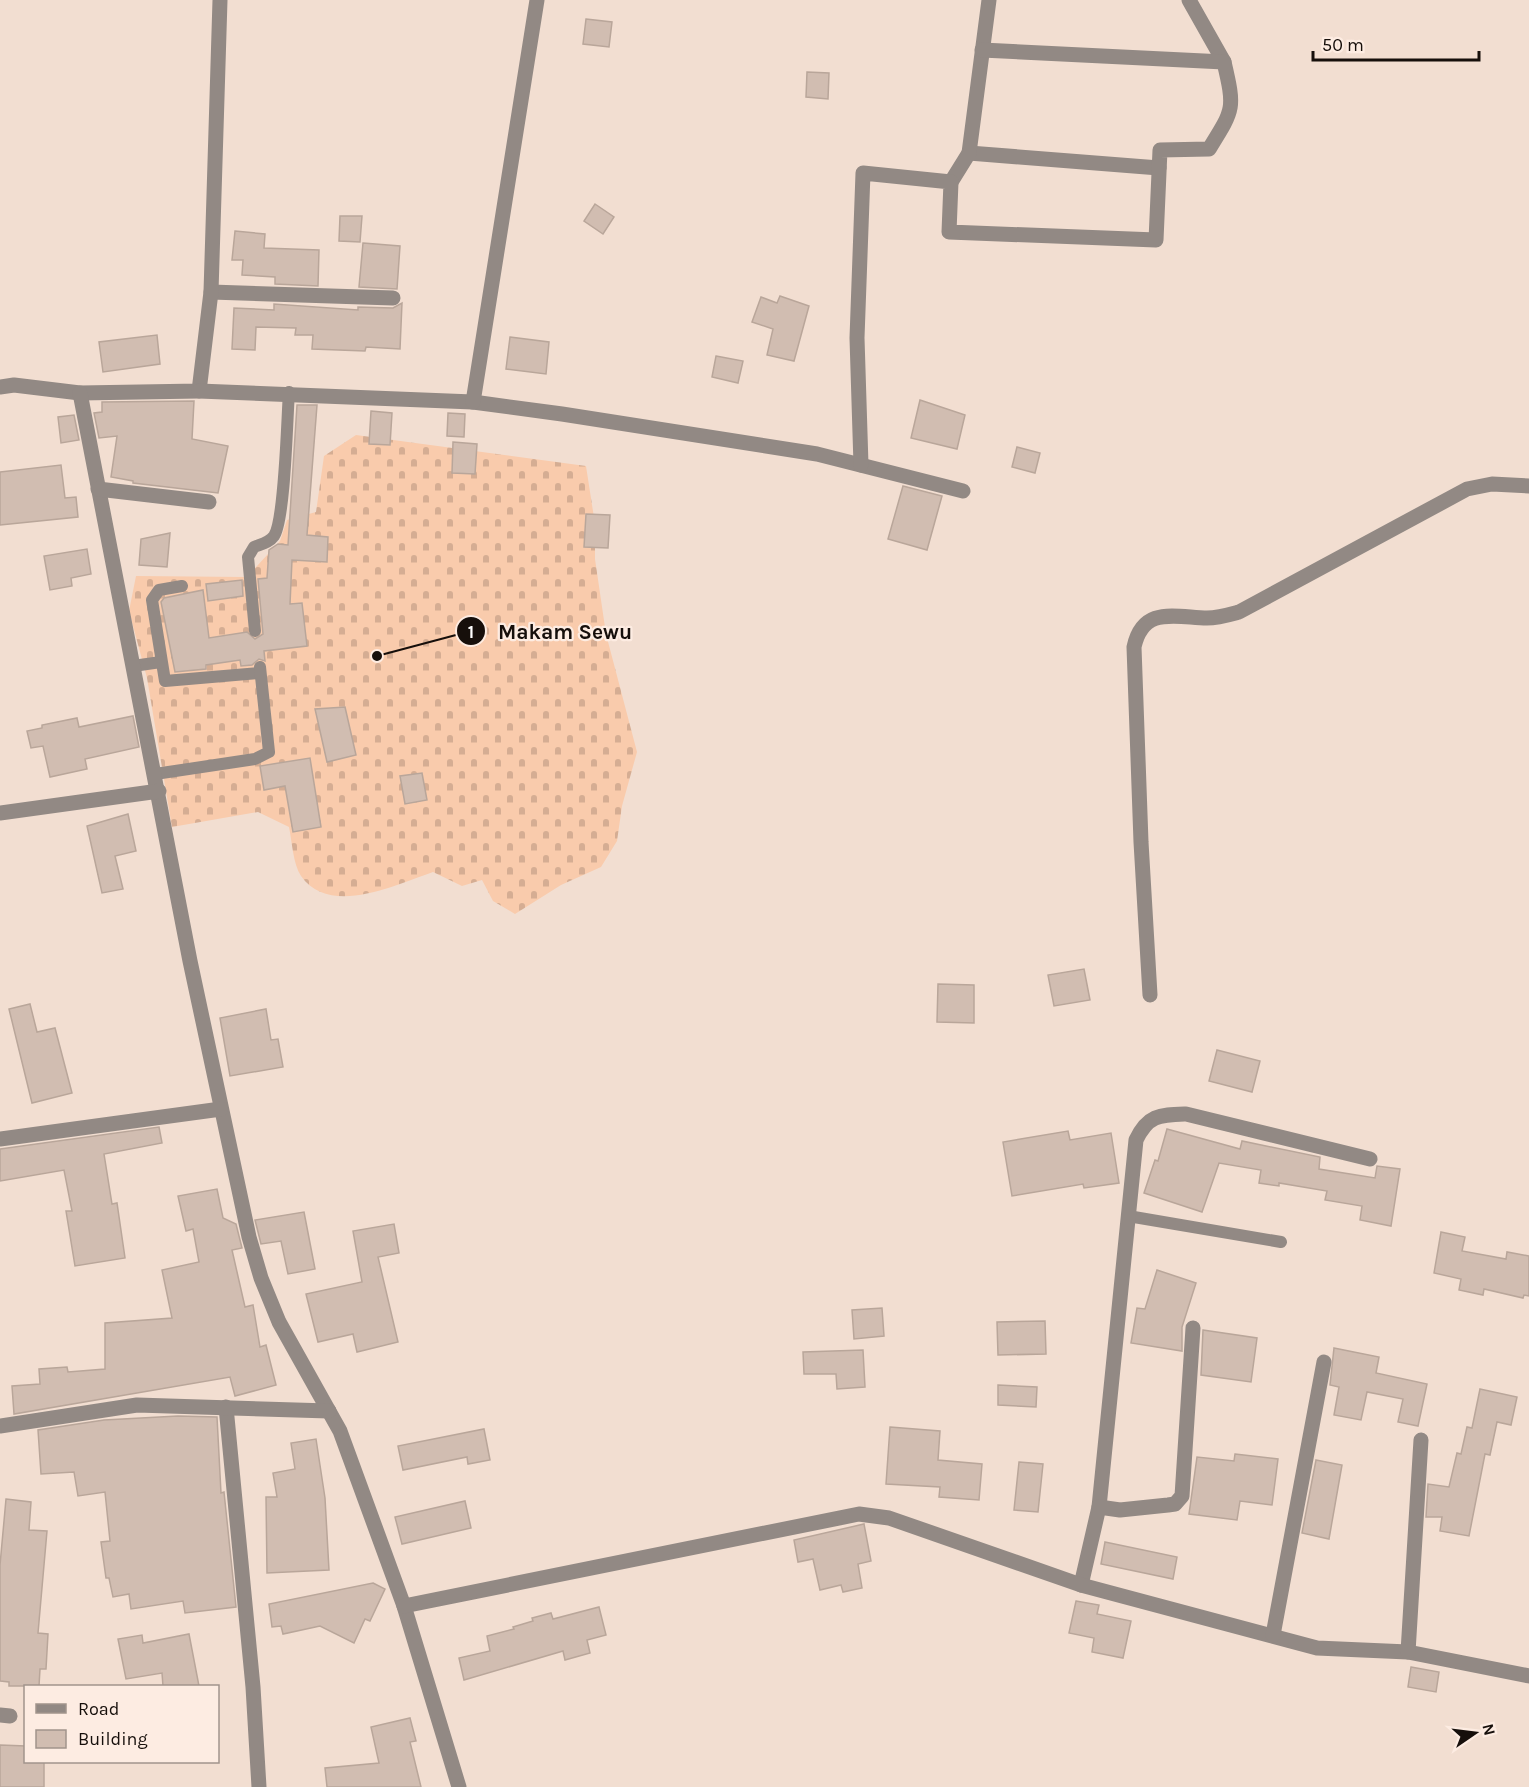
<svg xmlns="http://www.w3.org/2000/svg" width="1529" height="1787" font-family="Karla,sans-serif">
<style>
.cemetery{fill:url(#cemetery-stones)}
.building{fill:#d1bdb1;stroke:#b9a69a;stroke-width:1.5}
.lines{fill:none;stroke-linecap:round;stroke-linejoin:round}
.lane{stroke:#928984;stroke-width:12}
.street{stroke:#928984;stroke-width:15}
.leader{fill:none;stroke:#160f0b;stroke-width:2}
.callout-dot{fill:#160f0b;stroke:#fdece2;stroke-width:2}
.mark-label{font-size:18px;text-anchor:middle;font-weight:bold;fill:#fff}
.callout-label{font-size:21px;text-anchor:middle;font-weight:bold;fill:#160f0b;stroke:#fdece2;stroke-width:4.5;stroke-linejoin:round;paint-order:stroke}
</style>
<defs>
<pattern id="cemetery-stones" width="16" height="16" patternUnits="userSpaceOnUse" patternTransform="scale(1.5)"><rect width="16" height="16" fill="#f9cbac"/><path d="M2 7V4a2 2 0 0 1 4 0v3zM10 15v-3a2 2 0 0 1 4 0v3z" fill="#d5ad93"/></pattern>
</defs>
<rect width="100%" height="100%" fill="#f2ded1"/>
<!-- cemetery -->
<path class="cemetery" d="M 356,435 L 586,466 L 595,524 L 595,559 L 606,634 L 637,752 L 622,806 L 617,841 L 601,867 L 561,885 L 515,914 L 493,901 L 482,880 L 462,886 L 433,872 C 395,885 330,917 301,876 C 293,864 292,841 289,827 L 258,812 L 172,827 L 147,678 L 129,611 L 136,576 L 247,577 L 280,541 L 287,520 L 316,512 L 324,456 Z"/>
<!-- building -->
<g class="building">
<polygon points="586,19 612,22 609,47 583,44"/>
<polygon points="807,72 829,73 828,99 806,97"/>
<polygon points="595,204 614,217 603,234 584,221"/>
<polygon points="340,216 362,216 360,242 339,241"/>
<polygon points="235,231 265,234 264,248 319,250 318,286 275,284 275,277 242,275 243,260 232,260"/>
<polygon points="363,243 400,246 397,289 359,287"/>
<polygon points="780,296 809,306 794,361 767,355 773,329 752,322 761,297 777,303"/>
<polygon points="402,303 400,349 366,347 365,351 312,349 313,335 295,335 296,328 256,327 255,350 232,349 234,308 274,310 274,304 358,310 358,307 393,308"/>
<polygon points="157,335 160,364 103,372 99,342"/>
<polygon points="510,337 549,342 546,374 506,369"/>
<polygon points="716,356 743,361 738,383 712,377"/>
<polygon points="920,400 965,415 957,449 911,438"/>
<polygon points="194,401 192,439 228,446 218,493 133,483 133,481 111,477 117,436 99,438 94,413 102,412 102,402"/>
<polygon points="297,405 317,405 307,535 328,537 327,562 292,560 290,604 302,603 307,646 264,651 265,661 259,659 252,665 241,666 240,660 206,665 206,669 175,672 161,602 164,598 203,590 209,638 247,632 255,639 263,634 258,579 267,578 269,550 278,544 288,545"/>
<polygon points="371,411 392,413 390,445 369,444"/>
<polygon points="448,413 465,414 464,437 447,436"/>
<polygon points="74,415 79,440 61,443 58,417"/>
<polygon points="453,442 477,444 475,474 452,473"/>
<polygon points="1017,447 1040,453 1035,473 1012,467"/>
<polygon points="61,465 65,498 76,497 78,517 0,525 0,472"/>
<polygon points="903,486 942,496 927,550 888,539"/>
<polygon points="586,514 610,515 608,548 584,547"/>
<polygon points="170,533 167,567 139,565 141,539"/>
<polygon points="87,549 91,574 71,578 72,586 50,590 44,556"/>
<polygon points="242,580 243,596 208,601 206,584"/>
<polygon points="345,707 356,755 327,762 315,709"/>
<polygon points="133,716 139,747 85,759 87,769 50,777 43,746 31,748 27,731 42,728 42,725 77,718 79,727"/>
<polygon points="310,758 321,827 293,832 285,786 264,790 260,766"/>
<polygon points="422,773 427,800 405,804 400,776"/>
<polygon points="128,814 136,851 115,856 123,889 102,893 87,826"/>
<polygon points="1084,969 1090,1000 1054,1006 1048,975"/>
<polygon points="938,984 974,985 974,1023 937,1022"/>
<polygon points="30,1004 37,1032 55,1028 72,1093 32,1103 9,1009"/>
<polygon points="266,1009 271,1040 278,1039 283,1067 230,1076 220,1018"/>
<polygon points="1217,1050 1260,1061 1252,1092 1209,1081"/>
<polygon points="159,1127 162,1143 104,1154 112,1204 117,1203 125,1258 75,1266 66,1211 72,1211 64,1170 0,1181 0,1149"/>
<polygon points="1167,1129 1240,1149 1242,1141 1320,1157 1319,1169 1375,1178 1377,1166 1400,1169 1391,1226 1360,1220 1362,1206 1325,1200 1327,1191 1279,1183 1279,1186 1259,1183 1261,1170 1219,1163 1202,1212 1144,1193 1155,1160 1158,1161"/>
<polygon points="1068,1131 1070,1140 1111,1133 1119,1183 1084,1188 1083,1184 1012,1196 1003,1142"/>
<polygon points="217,1189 223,1218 236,1224 242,1248 232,1250 245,1307 253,1305 260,1347 266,1345 276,1385 235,1396 230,1377 14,1414 12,1386 40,1384 39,1369 67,1367 68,1372 105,1369 105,1323 172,1318 162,1270 199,1262 193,1229 186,1231 178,1196"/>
<polygon points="304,1212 315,1269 288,1274 281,1241 261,1244 255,1220"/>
<polygon points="394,1224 399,1253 378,1257 398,1342 357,1352 353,1334 318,1342 306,1294 362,1282 353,1231"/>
<polygon points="1441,1232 1465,1237 1462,1251 1506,1259 1507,1252 1529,1256 1529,1296 1524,1295 1523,1298 1484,1289 1483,1295 1459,1290 1461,1279 1434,1273"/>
<polygon points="1157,1270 1196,1283 1182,1327 1182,1351 1131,1343 1137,1308 1145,1309"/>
<polygon points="882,1308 884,1336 854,1339 852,1310"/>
<polygon points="1045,1321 1046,1354 998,1355 997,1322"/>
<polygon points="1203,1330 1257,1338 1251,1382 1201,1375"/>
<polygon points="1334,1348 1379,1357 1376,1373 1427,1384 1418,1426 1398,1422 1403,1399 1367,1392 1361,1420 1334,1415 1339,1387 1330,1385"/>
<polygon points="863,1350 865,1387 837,1389 836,1374 804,1374 803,1352"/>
<polygon points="998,1385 1037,1387 1036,1407 998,1405"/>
<polygon points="1480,1389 1517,1397 1511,1425 1497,1422 1490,1455 1485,1454 1469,1536 1440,1531 1442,1517 1426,1517 1428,1484 1449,1487 1457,1453 1461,1454 1467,1427 1472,1428"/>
<polygon points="178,1416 217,1417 221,1493 224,1492 236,1607 185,1613 183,1601 131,1609 129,1594 113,1597 109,1578 106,1578 101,1542 110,1541 105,1492 78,1496 74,1472 41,1474 38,1430 104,1420"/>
<polygon points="890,1427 940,1431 938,1460 982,1464 979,1500 939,1497 940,1487 886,1484"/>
<polygon points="484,1429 490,1460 468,1464 467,1457 403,1470 398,1446"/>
<polygon points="316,1439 325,1498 329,1570 267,1573 266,1497 277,1497 273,1473 295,1469 291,1443"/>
<polygon points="1235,1454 1278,1459 1272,1505 1240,1501 1237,1520 1189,1514 1197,1457 1234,1461"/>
<polygon points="1316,1460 1342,1465 1329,1539 1302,1533"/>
<polygon points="1019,1462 1043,1464 1038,1512 1014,1510"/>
<polygon points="6,1499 31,1502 29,1530 47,1531 38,1633 48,1634 46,1669 40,1669 39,1686 9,1686 9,1682 0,1681 0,1565"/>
<polygon points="465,1501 471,1528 402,1544 395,1517"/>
<polygon points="864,1524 871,1561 858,1564 862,1588 843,1592 841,1585 820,1590 813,1559 798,1562 794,1540"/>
<polygon points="1105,1542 1177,1557 1173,1579 1101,1564"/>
<polygon points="373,1583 385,1589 370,1621 365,1619 354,1643 320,1626 283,1634 281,1626 272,1627 269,1604"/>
<polygon points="1076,1601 1099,1605 1097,1614 1131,1621 1123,1658 1092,1652 1094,1638 1069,1633"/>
<polygon points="599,1607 606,1635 587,1640 590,1653 565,1660 563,1651 464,1680 459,1658 490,1651 487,1636 514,1629 513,1627 533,1621 532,1618 551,1613 553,1619"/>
<polygon points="189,1634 199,1686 163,1686 162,1673 126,1679 118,1639 142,1635 143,1643"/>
<polygon points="1411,1667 1439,1672 1436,1692 1408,1687"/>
<polygon points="410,1718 416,1741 410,1742 421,1787 327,1787 325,1768 379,1763 371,1727"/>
<polygon points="0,1745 26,1746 26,1761 44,1761 44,1787 0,1787"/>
</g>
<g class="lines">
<!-- lane -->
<g class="lane">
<polyline points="182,586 159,590 152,600 165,681 260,673"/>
<path d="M 255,631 L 248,557 L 254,547 C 261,544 269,543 274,536 C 285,520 287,418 289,392"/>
<polyline points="133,666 161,662"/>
<polyline points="155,774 255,759 269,752 260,667"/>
<polyline points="1128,1216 1281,1242"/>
</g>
<!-- street -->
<g class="street">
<polyline points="1189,0 1224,62"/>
<polyline points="969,153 1159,168"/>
<polyline points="951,182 969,153 989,0"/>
<polyline points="211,292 393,298"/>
<polyline points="0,387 14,385 80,393 199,391 211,292 220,0"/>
<polyline points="199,391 473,402 562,414 817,454 963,491"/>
<polyline points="80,393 190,961 249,1237 261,1278 279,1322 340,1431 404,1606 459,1787"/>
<polyline points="473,402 537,0"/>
<path d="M 861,465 L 857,338 L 863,173 L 951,182 L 949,232 L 1156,240 L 1160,150 L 1209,149 C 1234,109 1235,109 1224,62 L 982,50"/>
<polyline points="98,489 209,502"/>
<polyline points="0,813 159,791"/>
<path d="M 1150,995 L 1141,842 L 1134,647 C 1143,606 1174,617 1207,618 C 1218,618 1228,615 1239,612 L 1467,489 L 1492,484 L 1529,486"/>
<polyline points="0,1139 221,1109"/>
<polyline points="226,1407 253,1687 259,1787"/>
<polyline points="0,1426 137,1405 329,1411"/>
<path d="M 1099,1507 L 1136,1140 C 1148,1115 1159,1115 1186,1114 L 1370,1159"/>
<polyline points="1081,1585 1099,1507 1120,1510 1168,1505 1175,1504 1182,1496 1193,1328"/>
<polyline points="404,1606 859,1514 889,1518 1081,1585 1317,1648 1408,1652 1529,1676"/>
<polyline points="1273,1635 1324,1362"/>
<polyline points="1408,1652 1421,1440"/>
<polyline points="0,1715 10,1716"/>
</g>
</g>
<!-- callouts -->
<path class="leader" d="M377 656L471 631"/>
<g class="callout-dot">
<circle cx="377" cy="656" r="6"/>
<circle cx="471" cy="631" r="15"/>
</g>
<g class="mark-label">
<text x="471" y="638">1</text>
</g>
<g class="callout-label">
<text x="565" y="639">Makam Sewu</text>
</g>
<!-- legend -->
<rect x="24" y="1685" width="195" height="78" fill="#fdece2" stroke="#a1948c" stroke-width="1.5"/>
<rect x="36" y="1704" width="30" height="9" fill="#928984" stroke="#a1948c" stroke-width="1.5"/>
<text x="78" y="1715" font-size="18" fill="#160f0b">Road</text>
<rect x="36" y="1730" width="30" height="18" fill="#d1bdb1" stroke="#a1948c" stroke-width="1.5"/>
<text x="78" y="1745" font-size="18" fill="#160f0b">Building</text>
<!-- north arrow -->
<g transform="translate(1475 1733) rotate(76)" stroke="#fdece2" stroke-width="4.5" paint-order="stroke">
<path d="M0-4.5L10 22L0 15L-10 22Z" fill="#160f0b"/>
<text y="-9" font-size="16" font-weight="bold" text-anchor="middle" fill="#160f0b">N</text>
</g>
<!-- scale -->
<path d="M1313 51v9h166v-9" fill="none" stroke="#160f0b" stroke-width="3"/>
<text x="1322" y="51" font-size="18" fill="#160f0b" stroke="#fdece2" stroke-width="4.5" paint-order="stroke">50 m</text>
</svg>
